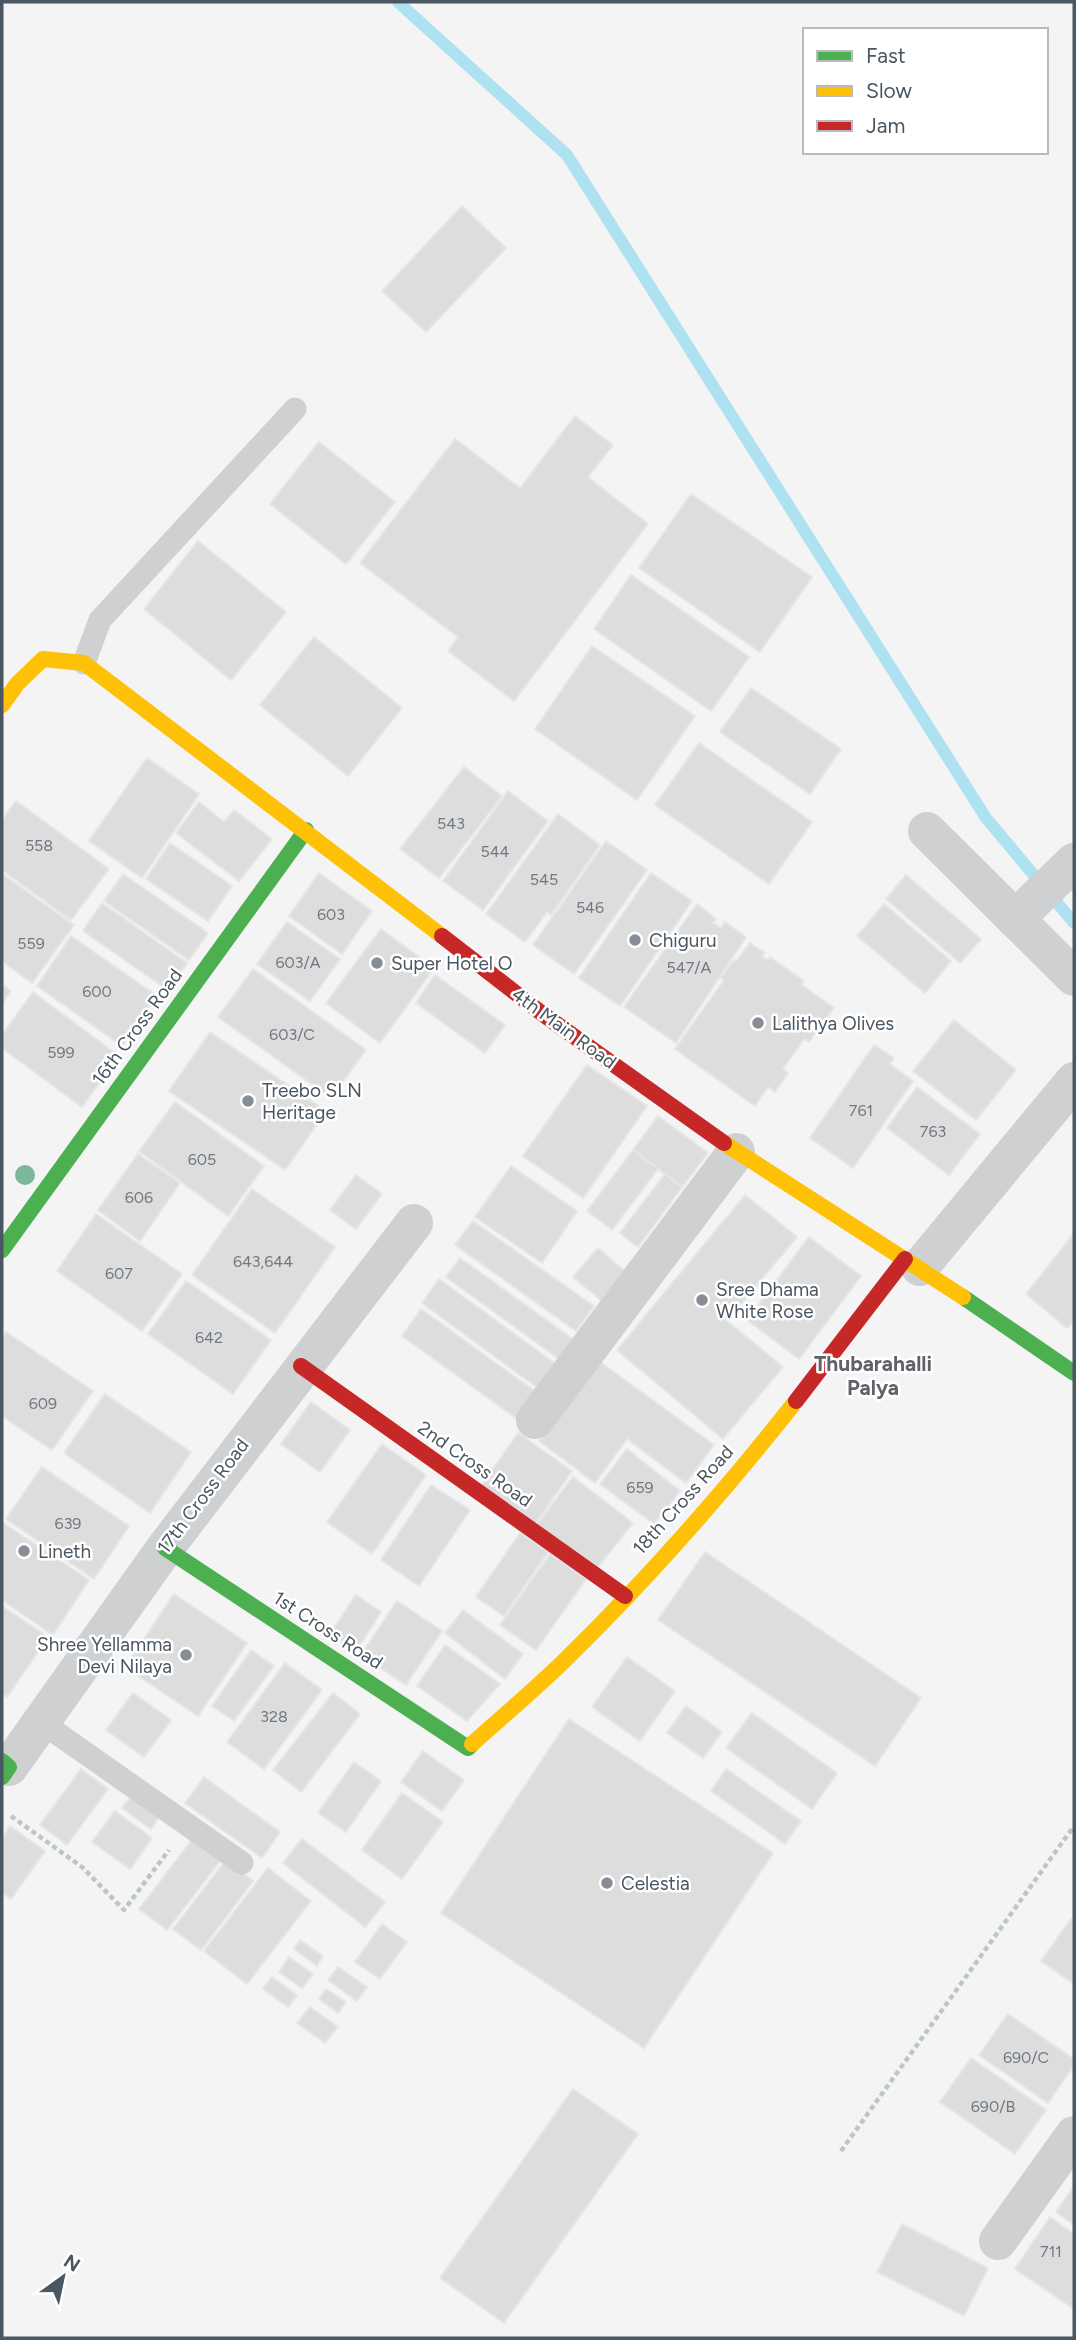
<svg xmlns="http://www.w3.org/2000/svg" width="1076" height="2340" font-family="Figtree,sans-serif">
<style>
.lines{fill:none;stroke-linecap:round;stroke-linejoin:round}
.stream{stroke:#aee2f0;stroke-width:12}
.building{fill:#ddddde;stroke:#e5e6e7;stroke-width:2}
.path{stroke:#bcc7c4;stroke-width:4.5;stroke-dasharray:5 3.5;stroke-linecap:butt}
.lane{stroke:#ced0d2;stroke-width:23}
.street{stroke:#ced0d2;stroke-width:38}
.fast{stroke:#4caf50;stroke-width:16}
.slow{stroke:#ffc107;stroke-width:16}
.jam{stroke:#c62828;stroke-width:16}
.tree{fill:#7ab899}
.poi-dot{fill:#868d94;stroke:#fff;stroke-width:2.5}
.labels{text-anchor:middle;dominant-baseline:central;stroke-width:5;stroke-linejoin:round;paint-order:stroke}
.number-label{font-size:16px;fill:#707881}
.poi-label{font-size:19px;fill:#4a5661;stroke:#fff;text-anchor:start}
.street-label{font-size:19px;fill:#4a5661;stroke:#fff}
.neighbourhood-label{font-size:21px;font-weight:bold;fill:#5f6368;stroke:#fff}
</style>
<rect width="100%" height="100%" fill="#f4f4f4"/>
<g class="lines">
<!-- stream -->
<polyline class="stream" points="398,2 567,155 986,818 1074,923"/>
</g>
<!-- building -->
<g class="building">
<polygon points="462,206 506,248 426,332 382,291"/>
<polygon points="575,416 613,445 588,477 648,524 514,701 448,651 458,637 360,563 455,439 520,488"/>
<polygon points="319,442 395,502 346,564 270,504"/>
<polygon points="691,494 812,577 760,652 639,568"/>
<polygon points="198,541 286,612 231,680 144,609"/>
<polygon points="631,575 749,657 711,711 594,629"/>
<polygon points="314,637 402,708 348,776 260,705"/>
<polygon points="592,646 695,716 637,800 535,729"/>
<polygon points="751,688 841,749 810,794 720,732"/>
<polygon points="699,743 812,822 769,884 655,805"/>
<polygon points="147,758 199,794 142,878 89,841"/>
<polygon points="464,767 502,796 439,878 400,849"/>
<polygon points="508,791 548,821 483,910 443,881"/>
<polygon points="16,801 109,869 71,920 2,870 2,820"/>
<polygon points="199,802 224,822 234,810 272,839 239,881 176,833"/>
<polygon points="558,814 600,845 551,915 547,912 525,942 486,914"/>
<polygon points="606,841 647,870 574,974 533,945"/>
<polygon points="170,843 232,886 208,921 146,879"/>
<polygon points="319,873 372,911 342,954 289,916"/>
<polygon points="651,873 692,901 620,1006 579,978"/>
<polygon points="2,874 74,925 32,983 2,961"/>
<polygon points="123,874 208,933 189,960 104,901"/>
<polygon points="906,875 981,939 960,963 886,899"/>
<polygon points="102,903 187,963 168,990 83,931"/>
<polygon points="697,904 716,919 713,923 721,928 725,922 746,937 676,1043 624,1007"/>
<polygon points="884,904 951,961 925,993 857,936"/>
<polygon points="287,922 340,959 310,1001 257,964"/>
<polygon points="381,929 434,968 380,1043 326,1003"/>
<polygon points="71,936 157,996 122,1046 37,986"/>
<polygon points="750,943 765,953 762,956 767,960 770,957 804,981 802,985 834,1008 809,1042 804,1039 783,1069 788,1073 775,1092 768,1087 755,1106 675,1049 724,980 721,978 734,960 736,961"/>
<polygon points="253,969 366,1050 331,1098 218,1017"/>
<polygon points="435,975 505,1025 485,1053 416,1003"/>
<polygon points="2,984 11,991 2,1004"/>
<polygon points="33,992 119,1056 82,1107 2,1048 2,1035"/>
<polygon points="954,1020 1016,1070 976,1120 913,1071"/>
<polygon points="210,1032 326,1111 285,1170 169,1091"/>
<polygon points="874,1045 894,1058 890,1064 913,1081 853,1168 810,1138"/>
<polygon points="587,1065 647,1106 583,1198 523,1156"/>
<polygon points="917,1087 980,1134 949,1175 887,1128"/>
<polygon points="175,1102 264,1166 228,1216 139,1151"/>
<polygon points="658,1116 708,1153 682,1187 633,1150"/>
<polygon points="633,1150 658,1169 612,1230 587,1211"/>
<polygon points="138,1154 180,1183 140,1241 98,1210"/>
<polygon points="511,1166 577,1211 542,1263 475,1217"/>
<polygon points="665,1174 682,1187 638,1247 620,1233"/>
<polygon points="356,1175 382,1194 356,1229 330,1210"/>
<polygon points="252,1189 335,1247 275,1333 192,1275"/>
<polygon points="745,1195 797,1237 727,1321 783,1367 723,1439 617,1350"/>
<polygon points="96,1214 182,1274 142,1331 57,1271"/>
<polygon points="473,1221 594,1306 576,1331 455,1245"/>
<polygon points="1074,1233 1074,1320 1067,1328 1026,1294"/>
<polygon points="809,1237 861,1276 799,1359 747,1320"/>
<polygon points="598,1248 627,1273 603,1302 573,1277"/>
<polygon points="460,1258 573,1339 559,1359 446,1277"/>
<polygon points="439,1279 557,1365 539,1389 422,1303"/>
<polygon points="186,1281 271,1340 233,1394 148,1334"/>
<polygon points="421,1309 536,1392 516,1418 402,1336"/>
<polygon points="6,1332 93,1391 52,1450 2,1416 2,1338"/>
<polygon points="599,1361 714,1445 686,1483 627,1439 595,1483 539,1441"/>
<polygon points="105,1394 191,1452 150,1513 64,1453"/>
<polygon points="311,1402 350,1430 320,1472 281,1444"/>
<polygon points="518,1433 572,1471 535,1524 481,1486"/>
<polygon points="382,1444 426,1475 372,1554 327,1522"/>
<polygon points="627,1449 680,1491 654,1524 600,1484"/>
<polygon points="42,1467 129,1526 94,1579 6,1519"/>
<polygon points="573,1477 633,1523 598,1567 536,1525"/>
<polygon points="431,1485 470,1510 419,1586 381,1560"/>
<polygon points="2,1522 89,1580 53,1635 2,1600"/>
<polygon points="520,1533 548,1552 504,1616 476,1597"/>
<polygon points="705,1552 921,1698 875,1766 658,1620"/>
<polygon points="550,1554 586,1579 536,1650 500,1625"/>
<polygon points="174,1594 247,1643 198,1716 125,1667"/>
<polygon points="356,1595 381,1612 356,1651 330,1634"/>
<polygon points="397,1601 442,1631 406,1685 361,1655"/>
<polygon points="2,1606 48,1637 7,1697 2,1693"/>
<polygon points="463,1610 523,1654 505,1679 445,1633"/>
<polygon points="445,1645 500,1684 467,1721 417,1686"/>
<polygon points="251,1650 274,1666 234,1721 212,1706"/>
<polygon points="627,1657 675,1691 640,1741 592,1707"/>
<polygon points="285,1663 322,1690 264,1769 227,1742"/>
<polygon points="133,1693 171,1720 144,1757 106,1730"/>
<polygon points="333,1693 360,1714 301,1792 273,1770"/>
<polygon points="686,1706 722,1732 703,1758 667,1733"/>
<polygon points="752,1713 837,1773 812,1809 726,1748"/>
<polygon points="569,1719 773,1853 644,2048 441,1913"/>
<polygon points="423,1751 464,1780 442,1811 401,1782"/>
<polygon points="354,1762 381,1781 346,1832 318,1813"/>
<polygon points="81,1769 108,1789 67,1845 40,1825"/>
<polygon points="726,1769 801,1821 785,1844 711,1791"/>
<polygon points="204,1777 280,1832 262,1858 185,1803"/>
<polygon points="135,1791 163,1811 151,1829 122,1808"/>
<polygon points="402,1793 443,1822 402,1879 362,1850"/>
<polygon points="115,1811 152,1838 130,1869 92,1842"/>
<polygon points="10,1826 45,1851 11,1899 2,1892 2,1839"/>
<polygon points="302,1839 385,1902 365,1927 283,1863"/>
<polygon points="192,1840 220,1861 167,1930 139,1909"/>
<polygon points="226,1860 253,1881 201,1950 173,1929"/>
<polygon points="268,1868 311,1901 247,1984 204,1951"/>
<polygon points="1071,1919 1074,1922 1074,1984 1041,1961"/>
<polygon points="382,1924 407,1942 380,1979 355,1962"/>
<polygon points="300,1940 323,1956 317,1966 294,1949"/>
<polygon points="289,1957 313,1974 302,1988 279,1972"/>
<polygon points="338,1967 367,1987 357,2001 328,1980"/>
<polygon points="272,1977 297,1995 288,2007 263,1989"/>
<polygon points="326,1989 346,2002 338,2013 319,1999"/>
<polygon points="310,2007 338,2027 325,2043 297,2023"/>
<polygon points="1008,2014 1074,2059 1074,2065 1048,2103 979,2055"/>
<polygon points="971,2058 1046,2110 1015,2154 940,2102"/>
<polygon points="573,2089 638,2134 504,2323 440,2278"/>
<polygon points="1074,2186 1074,2225 1056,2212"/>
<polygon points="1050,2217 1074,2234 1074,2309 1015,2269"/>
<polygon points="902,2224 988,2268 964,2316 877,2272"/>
</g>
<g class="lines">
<!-- path -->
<g class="path">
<polyline points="11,1816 82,1867 124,1910 169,1850"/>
<polyline points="841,2151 1074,1826"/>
</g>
<!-- lane -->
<g class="lane">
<polyline points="84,663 100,620 295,409"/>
<polyline points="41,1722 242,1863"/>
</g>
<!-- street -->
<g class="street">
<polyline points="927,831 1074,977"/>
<polyline points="1015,919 1074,862"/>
<polyline points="920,1267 1074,1081"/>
<polyline points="535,1420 736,1152"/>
<polyline points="9,1767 165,1548 414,1223"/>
<polyline points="998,2241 1074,2135"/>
</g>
<!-- fast -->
<g class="fast">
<polyline points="2,1250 306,830"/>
<polyline points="963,1297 1074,1373"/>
<polyline points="165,1548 468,1748 472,1744"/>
<polyline points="2,1761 9,1767 2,1777"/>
</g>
<!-- slow -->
<g class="slow">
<polyline points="2,705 17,684 43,659 84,663 442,936"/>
<polyline points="724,1143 963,1297"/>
<path d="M 472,1744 C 502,1717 533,1691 563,1662 C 646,1581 724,1492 796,1401"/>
</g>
<!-- jam -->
<g class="jam">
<polyline points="442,936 544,1015 724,1143"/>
<polyline points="301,1366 625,1596"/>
<polyline points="796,1401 905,1259"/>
</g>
</g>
<!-- trees -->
<circle class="tree" cx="25" cy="1175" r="10"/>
<!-- markers -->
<g class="poi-dot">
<circle cx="635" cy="940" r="7"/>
<circle cx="377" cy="963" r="7"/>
<circle cx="758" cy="1023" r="7"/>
<circle cx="248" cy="1101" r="7"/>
<circle cx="702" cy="1300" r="7"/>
<circle cx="24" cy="1551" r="7"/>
<circle cx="186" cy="1655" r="7"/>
<circle cx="607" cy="1883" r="7"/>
</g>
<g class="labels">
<!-- number labels -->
<g class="number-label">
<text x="451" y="823">543</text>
<text x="39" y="845">558</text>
<text x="495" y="851">544</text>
<text x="544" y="879">545</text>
<text x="590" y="907">546</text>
<text x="331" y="914">603</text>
<text x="31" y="943">559</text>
<text x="298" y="962">603/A</text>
<text x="689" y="967">547/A</text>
<text x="97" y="991">600</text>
<text x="292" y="1034">603/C</text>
<text x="61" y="1052">599</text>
<text x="861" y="1110">761</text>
<text x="933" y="1131">763</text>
<text x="202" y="1159">605</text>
<text x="139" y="1197">606</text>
<text x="263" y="1261">643,644</text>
<text x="119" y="1273">607</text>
<text x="209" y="1337">642</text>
<text x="43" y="1403">609</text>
<text x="640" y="1487">659</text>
<text x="68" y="1523">639</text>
<text x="274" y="1716">328</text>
<text x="1026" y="2057">690/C</text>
<text x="993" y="2106">690/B</text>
<text x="1051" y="2251">711</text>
</g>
<!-- poi labels -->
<g class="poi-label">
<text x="649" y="940">Chiguru</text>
<text x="391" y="963">Super Hotel O</text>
<text x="772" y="1023">Lalithya Olives</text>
<text x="262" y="1090">Treebo SLN<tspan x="262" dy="22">Heritage</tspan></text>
<text x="716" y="1289">Sree Dhama<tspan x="716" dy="22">White Rose</tspan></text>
<text x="38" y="1551">Lineth</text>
<text x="172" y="1644" text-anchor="end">Shree Yellamma<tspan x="172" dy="22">Devi Nilaya</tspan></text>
<text x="621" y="1883">Celestia</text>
</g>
<!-- street labels -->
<g class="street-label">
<text transform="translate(137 1027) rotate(-54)">16th Cross Road</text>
<text transform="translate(564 1028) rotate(36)">4th Main Road</text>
<text transform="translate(475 1464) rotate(35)">2nd Cross Road</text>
<text transform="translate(203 1496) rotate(-53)">17th Cross Road</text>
<text transform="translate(683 1500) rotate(-48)">18th Cross Road</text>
<text transform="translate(328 1630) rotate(33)">1st Cross Road</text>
</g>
<!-- neighbourhood labels -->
<g class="neighbourhood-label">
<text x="873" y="1363">Thubarahalli<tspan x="873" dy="24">Palya</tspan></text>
</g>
</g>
<!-- border -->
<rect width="1076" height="2340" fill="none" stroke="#4a5661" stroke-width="7"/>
<!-- legend -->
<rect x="803" y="28" width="245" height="126" fill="#ffffff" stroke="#b7bbc0" stroke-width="2"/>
<rect x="817" y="51" width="35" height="10" fill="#4caf50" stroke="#b7bbc0" stroke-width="2"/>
<text x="866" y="63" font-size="21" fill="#4a5661">Fast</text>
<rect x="817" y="86" width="35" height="10" fill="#ffc107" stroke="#b7bbc0" stroke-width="2"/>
<text x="866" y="98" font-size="21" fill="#4a5661">Slow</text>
<rect x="817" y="121" width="35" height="10" fill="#c62828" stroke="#b7bbc0" stroke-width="2"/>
<text x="866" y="133" font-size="21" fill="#4a5661">Jam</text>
<!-- north arrow -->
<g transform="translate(63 2277) rotate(33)" stroke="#ffffff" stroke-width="5" paint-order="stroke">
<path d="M0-5L12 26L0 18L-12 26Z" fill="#4a5661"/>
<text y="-10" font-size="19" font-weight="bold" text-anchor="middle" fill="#4a5661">N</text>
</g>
</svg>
